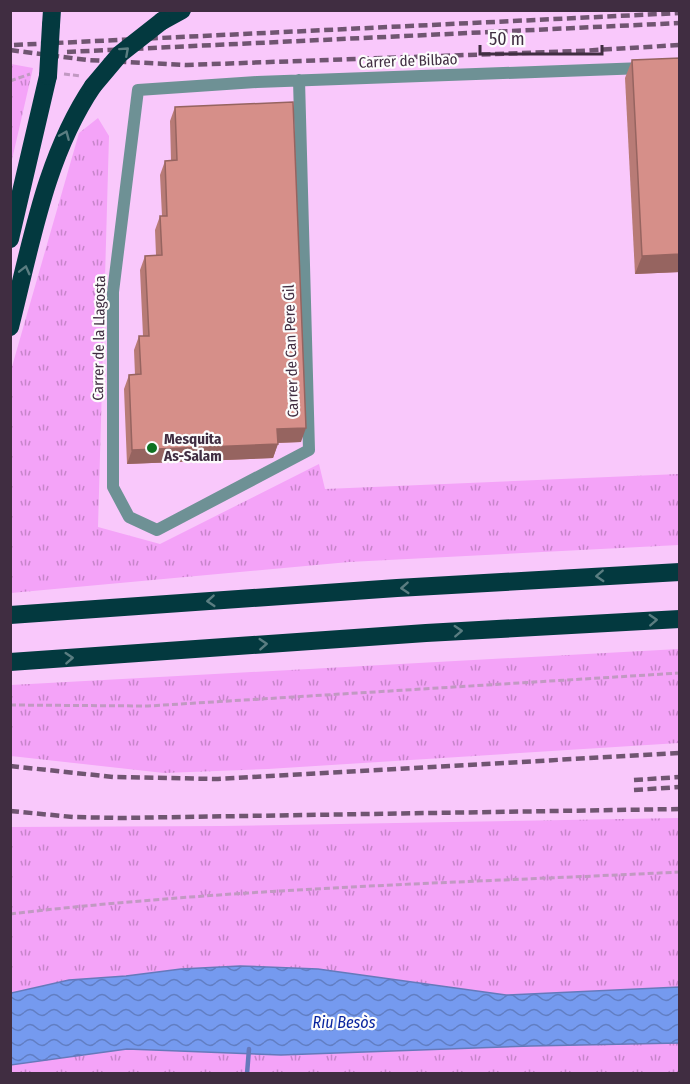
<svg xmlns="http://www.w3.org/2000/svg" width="690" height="1084" font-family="'Fira Sans Condensed',sans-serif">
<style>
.grass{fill:url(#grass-tufts)}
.water{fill:url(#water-waves);stroke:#6579bb;stroke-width:1.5}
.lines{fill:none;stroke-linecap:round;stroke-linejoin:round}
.stream{stroke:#6579bb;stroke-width:4.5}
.path{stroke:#c199c2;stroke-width:3;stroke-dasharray:6 3;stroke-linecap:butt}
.street{stroke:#6e9195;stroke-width:12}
.highway{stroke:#03393f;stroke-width:18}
.rail{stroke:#705571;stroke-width:4.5;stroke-dasharray:9 4.5;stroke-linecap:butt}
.highway-bridge{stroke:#03393f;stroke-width:18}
.wall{fill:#b87b76}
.shaded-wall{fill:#966460}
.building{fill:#d68f89;stroke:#966460;stroke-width:1.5}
.oneway{stroke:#5a7d81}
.poi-dot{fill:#0e7121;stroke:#fcfcfc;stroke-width:2}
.labels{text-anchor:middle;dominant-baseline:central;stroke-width:4.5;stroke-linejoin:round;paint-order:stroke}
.street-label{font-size:15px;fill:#402d41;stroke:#fcfcfc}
.poi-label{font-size:15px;font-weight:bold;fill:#402d41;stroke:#fcfcfc;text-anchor:start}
.water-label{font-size:16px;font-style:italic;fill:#09259e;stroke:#fcfcfc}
</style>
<defs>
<pattern id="grass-tufts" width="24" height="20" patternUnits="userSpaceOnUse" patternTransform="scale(1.5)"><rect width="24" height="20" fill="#f4a3f8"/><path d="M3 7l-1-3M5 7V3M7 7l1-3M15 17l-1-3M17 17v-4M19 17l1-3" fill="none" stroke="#c785ca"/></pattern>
<pattern id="water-waves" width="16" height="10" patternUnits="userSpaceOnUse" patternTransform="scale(1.5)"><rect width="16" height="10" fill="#759aef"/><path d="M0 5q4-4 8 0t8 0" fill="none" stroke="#617ec3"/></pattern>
</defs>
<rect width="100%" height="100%" fill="#f9c8fb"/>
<!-- grass -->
<g class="grass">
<polygon points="11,64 33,68 11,164 10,64"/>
<polygon points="98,118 109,136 98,527 160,544 319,464 325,489 679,474 679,545 349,562 11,593 11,370 79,133"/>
<polygon points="679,649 679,743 268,769 164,773 11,756 11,685"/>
<polygon points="679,818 679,987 506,995 318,969 240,966 181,969 126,976 69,980 11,993 10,827 222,826"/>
<polygon points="680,1043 679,1074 11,1074 10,1065 127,1049 281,1055 531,1046"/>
</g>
<!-- water -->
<polygon class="water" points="240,966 318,969 506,995 679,987 679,1043 531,1046 281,1055 127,1049 11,1065 11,993 69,980 126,976 181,969"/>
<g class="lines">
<!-- stream -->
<polyline class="stream" points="247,1074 249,1049"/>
<!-- path -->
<g class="path">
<polyline points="64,74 81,76"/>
<polyline points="10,81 30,74"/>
<polyline points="10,705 148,706 680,673"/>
<path d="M 10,914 C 232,888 457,883 680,872"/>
</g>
<!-- street -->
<polyline class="street" points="299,80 309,450 157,530 129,517 113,487 113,292 138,90 257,82 644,68"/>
<!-- highway -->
<g class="highway">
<polyline points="162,21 182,10"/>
<polyline points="51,25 52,10"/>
<polyline points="10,239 48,76"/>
<path d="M 10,327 C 31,245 45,157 93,86"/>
<polyline points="10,615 397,588 680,572"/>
<polyline points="10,662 426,633 680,619"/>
</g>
<!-- rail -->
<g class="rail">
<polyline points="14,45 680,13"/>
<polyline points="10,50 87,60 187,65 579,51 680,45"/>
<polyline points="67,52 680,23"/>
<polyline points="10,766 113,777 218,779 680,753"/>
<polyline points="634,780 680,777"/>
<polyline points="634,790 680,787"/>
<polyline points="10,811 73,817 119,818 680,809"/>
</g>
<!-- highway-bridge -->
<g class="highway-bridge">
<polyline points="48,76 51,25"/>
<polyline points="93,86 120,54 162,21"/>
</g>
</g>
<!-- wall -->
<g class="wall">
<polygon points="680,58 680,272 635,274 625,78 632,60"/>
<polygon points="175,107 301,442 278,443 273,458 127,464 124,389 129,375 135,375 134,350 139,336 143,336 140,270 145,256 156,255 155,230 160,216 162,216 160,175 165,161 171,160 170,121"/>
</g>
<!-- shaded-wall -->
<g class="shaded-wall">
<polygon points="680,254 680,272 635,274 642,256"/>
<polygon points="306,428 301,442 272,443 277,429"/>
<polygon points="278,444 273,458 127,464 132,450"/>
</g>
<!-- building -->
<g class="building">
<polygon points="680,58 680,254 642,256 632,60"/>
<polygon points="293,102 306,428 277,429 278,444 132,450 129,375 141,374 139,336 149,336 145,256 162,255 160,216 167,216 165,161 177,160 175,107"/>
</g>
<!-- one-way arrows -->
<defs><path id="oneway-chevron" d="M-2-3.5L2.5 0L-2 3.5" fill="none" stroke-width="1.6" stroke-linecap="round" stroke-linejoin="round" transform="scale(1.5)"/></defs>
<g class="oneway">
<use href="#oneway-chevron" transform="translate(125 51) rotate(-42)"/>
<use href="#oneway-chevron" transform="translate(65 135) rotate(-67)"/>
<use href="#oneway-chevron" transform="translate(25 270) rotate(-76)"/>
<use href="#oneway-chevron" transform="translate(600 576) rotate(177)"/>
<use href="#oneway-chevron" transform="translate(405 588) rotate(176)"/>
<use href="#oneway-chevron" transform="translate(211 601) rotate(176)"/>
<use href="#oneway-chevron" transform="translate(653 620) rotate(-3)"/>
<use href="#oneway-chevron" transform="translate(458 631) rotate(-3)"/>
<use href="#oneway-chevron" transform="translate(263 644) rotate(-4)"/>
<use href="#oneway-chevron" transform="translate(69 658) rotate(-4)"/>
</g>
<!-- markers -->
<circle class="poi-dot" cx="152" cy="448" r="6"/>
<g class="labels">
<!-- street labels -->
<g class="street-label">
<text transform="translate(408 61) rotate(-2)">Carrer de Bilbao</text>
<text transform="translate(99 338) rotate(-89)">Carrer de la Llagosta</text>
<text transform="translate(291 351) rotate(-92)">Carrer de Can Pere Gil</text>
</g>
<!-- poi labels -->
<g class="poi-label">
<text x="164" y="439">Mesquita<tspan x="164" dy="17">As-Salam</tspan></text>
</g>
<!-- water labels -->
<g class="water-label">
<text x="344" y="1022">Riu Besòs</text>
</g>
</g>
<!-- border -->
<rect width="690" height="1084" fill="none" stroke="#402d41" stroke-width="24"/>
<!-- scale -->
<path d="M480 45v9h122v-9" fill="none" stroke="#402d41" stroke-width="3"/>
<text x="489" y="45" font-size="18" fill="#402d41" stroke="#fcfcfc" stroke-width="4.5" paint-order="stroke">50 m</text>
</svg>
